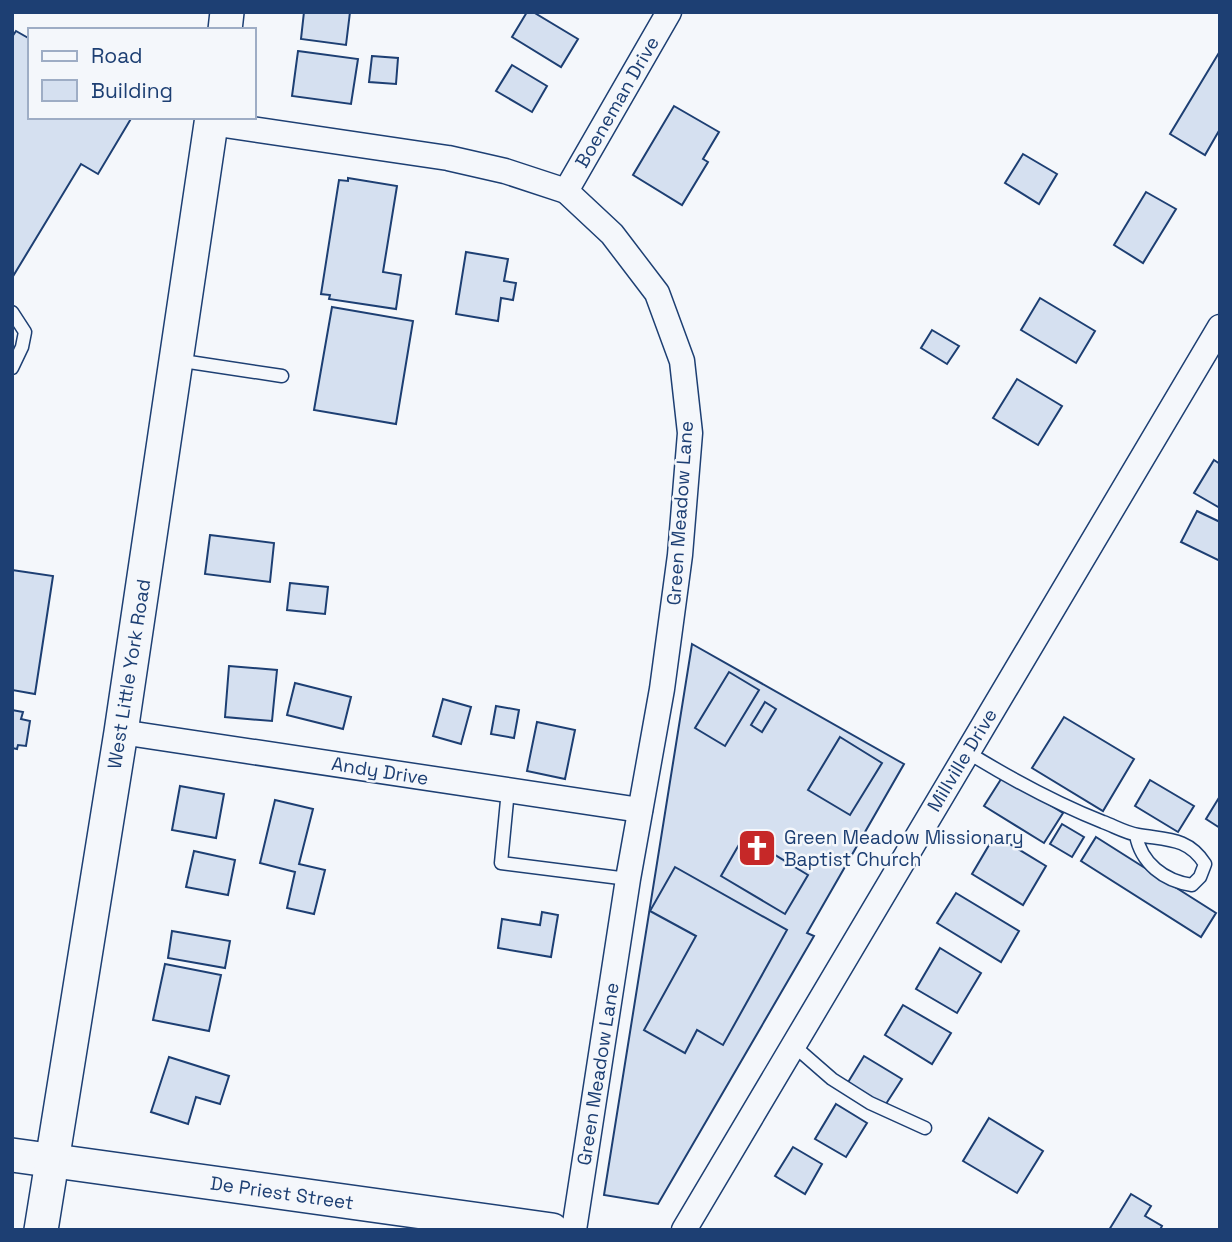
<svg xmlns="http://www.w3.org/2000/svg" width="1232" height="1242" font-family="'Space Grotesk',sans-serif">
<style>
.building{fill:#d5e0f0;stroke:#1d3f73;stroke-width:2}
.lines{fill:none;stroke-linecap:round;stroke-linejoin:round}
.lane-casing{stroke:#1d3f73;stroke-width:15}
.street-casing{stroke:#1d3f73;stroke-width:27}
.secondary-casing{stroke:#1d3f73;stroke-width:36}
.lane{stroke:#f4f7fb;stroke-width:12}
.street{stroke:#f4f7fb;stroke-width:24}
.secondary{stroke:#f4f7fb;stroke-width:33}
.labels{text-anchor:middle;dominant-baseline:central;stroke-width:5;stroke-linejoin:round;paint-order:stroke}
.street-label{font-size:19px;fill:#1d3f73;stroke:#f4f7fb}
.poi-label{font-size:19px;fill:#1d3f73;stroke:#f4f7fb;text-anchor:start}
</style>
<rect width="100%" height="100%" fill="#f4f7fb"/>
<!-- building -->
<g class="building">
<polygon points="304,12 350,12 346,45 301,39"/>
<polygon points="527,12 533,12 578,39 561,67 512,37"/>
<polygon points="16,31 30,39 30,117 132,117 98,174 81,164 12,278 12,37"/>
<polygon points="298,51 358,59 351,104 292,96"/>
<polygon points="1220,51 1220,129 1205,155 1170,134"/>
<polygon points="372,56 398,58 396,84 369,82"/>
<polygon points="512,65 547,86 532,112 496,91"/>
<polygon points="674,106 719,132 703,159 708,162 682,205 633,175"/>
<polygon points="1023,154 1057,174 1039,204 1005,183"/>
<polygon points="348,178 397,186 383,272 401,275 396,309 329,299 330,295 321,294 339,180 348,181"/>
<polygon points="1146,192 1176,209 1143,263 1114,245"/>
<polygon points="466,252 508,259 504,281 516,283 513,300 501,298 498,321 456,314"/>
<polygon points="1040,298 1095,331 1076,363 1021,330"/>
<polygon points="332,307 413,321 396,424 314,410"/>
<polygon points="932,330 959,346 947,364 921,348"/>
<polygon points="1017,379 1062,406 1038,445 993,418"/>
<polygon points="1214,460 1220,464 1220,508 1194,493"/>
<polygon points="1197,511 1220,522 1220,561 1181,542"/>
<polygon points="210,535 274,543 270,582 205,574"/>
<polygon points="12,570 53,576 35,694 12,690"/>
<polygon points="290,583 328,587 325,614 287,610"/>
<polygon points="692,644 904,764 807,933 814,936 658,1204 604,1195"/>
<polygon points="229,666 277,670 272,721 225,717"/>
<polygon points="729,672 759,690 725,746 695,728"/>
<polygon points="295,683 351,697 343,729 287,715"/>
<polygon points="443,699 471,707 461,744 433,736"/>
<polygon points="765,702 776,709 762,732 751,725"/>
<polygon points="496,706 519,710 514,738 491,734"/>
<polygon points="12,710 23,712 21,719 30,721 26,746 18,745 17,749 12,748"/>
<polygon points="1064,717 1134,759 1103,811 1032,768"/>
<polygon points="537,722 575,730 565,779 527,771"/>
<polygon points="840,737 882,763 850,815 808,790"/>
<polygon points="1003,776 1063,813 1044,843 984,806"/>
<polygon points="1150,780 1194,806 1178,832 1135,806"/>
<polygon points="180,786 224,794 216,838 172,830"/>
<polygon points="1220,796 1220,828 1206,819"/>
<polygon points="275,800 313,809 299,864 325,870 314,914 287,908 295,872 260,863"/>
<polygon points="1062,824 1084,837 1072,857 1050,844"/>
<polygon points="995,835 1046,866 1023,905 972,874"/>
<polygon points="744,836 808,875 785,914 721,876"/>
<polygon points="1096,837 1216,913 1201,937 1081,861"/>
<polygon points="194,851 235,860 228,895 186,887"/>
<polygon points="675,867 787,930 723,1045 697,1030 685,1053 644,1030 696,936 650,911"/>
<polygon points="956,893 1019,931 1001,962 937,923"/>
<polygon points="542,912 558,915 551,957 498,948 502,919 540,925"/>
<polygon points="172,931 230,941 225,968 168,958"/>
<polygon points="940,948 981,973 957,1013 916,989"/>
<polygon points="165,964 221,975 209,1031 153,1020"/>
<polygon points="903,1005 951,1033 932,1064 885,1035"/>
<polygon points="864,1056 902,1079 884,1107 847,1084"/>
<polygon points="169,1057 229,1076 220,1104 196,1097 188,1124 151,1112"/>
<polygon points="836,1104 867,1123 846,1157 815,1139"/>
<polygon points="989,1118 1043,1151 1017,1193 963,1161"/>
<polygon points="793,1147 822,1164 805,1194 775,1176"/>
<polygon points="1131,1194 1151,1206 1145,1216 1162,1226 1160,1230 1109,1230"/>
</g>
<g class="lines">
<!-- lane casing -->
<g class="lane-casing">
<g id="lane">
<polyline points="12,312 25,332 22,347 12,368"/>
<polyline points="176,360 282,376"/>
<path d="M 967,752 C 1011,779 1055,803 1103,822 C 1114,826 1126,833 1138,835 C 1166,840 1188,837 1205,864 L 1200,877 L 1192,885 C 1164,881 1141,863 1136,835"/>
<polyline points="508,790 501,863 628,879"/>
<polyline points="793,1045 832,1079 870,1103 925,1128"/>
</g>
</g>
<!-- street casing -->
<g class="street-casing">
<g id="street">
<polyline points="211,123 448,158 505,171 566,191 612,234 657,293 682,361 690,433 680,555 662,689 628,879 574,1230"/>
<polyline points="566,191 669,12"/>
<polyline points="121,732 640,810"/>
<polyline points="684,1230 1220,327"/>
</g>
</g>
<!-- secondary casing -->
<g class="secondary-casing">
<g id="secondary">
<polyline points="225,30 227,12"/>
<polyline points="12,1155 552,1230"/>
<polyline points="41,1230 121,732 212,117"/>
</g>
</g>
<!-- lane -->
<use href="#lane" class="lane"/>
<!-- street -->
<use href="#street" class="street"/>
<!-- secondary -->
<use href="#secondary" class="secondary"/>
</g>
<!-- icons -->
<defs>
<g id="church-square" transform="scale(2.0125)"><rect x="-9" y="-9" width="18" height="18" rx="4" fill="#c62828" stroke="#f4f7fb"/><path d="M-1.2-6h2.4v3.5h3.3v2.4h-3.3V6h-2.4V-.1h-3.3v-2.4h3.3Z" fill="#fff"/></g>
</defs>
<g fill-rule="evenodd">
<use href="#church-square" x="757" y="848"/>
</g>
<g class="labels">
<!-- street labels -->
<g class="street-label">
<text transform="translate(617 102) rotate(-60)">Boeneman Drive</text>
<text transform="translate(680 513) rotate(-86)">Green Meadow Lane</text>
<text transform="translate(129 674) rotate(-81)">West Little York Road</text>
<text transform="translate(962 760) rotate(-59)">Millville Drive</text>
<text transform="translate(380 771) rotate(9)">Andy Drive</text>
<text transform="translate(598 1074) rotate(-81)">Green Meadow Lane</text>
<text transform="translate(282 1193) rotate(8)">De Priest Street</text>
</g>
<!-- poi labels -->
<g class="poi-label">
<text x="784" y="837">Green Meadow Missionary<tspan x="784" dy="22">Baptist Church</tspan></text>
</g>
</g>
<!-- border -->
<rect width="1232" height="1242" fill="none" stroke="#1d3f73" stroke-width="28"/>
<!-- legend -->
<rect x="28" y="28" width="228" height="91" fill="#f4f7fb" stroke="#9eadc5" stroke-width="2"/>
<rect x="42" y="51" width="35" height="10" fill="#f4f7fb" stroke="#9eadc5" stroke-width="2"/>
<text x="91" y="63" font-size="21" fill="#1d3f73">Road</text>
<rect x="42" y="80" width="35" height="21" fill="#d5e0f0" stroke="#9eadc5" stroke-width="2"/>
<text x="91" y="98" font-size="21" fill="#1d3f73">Building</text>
</svg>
